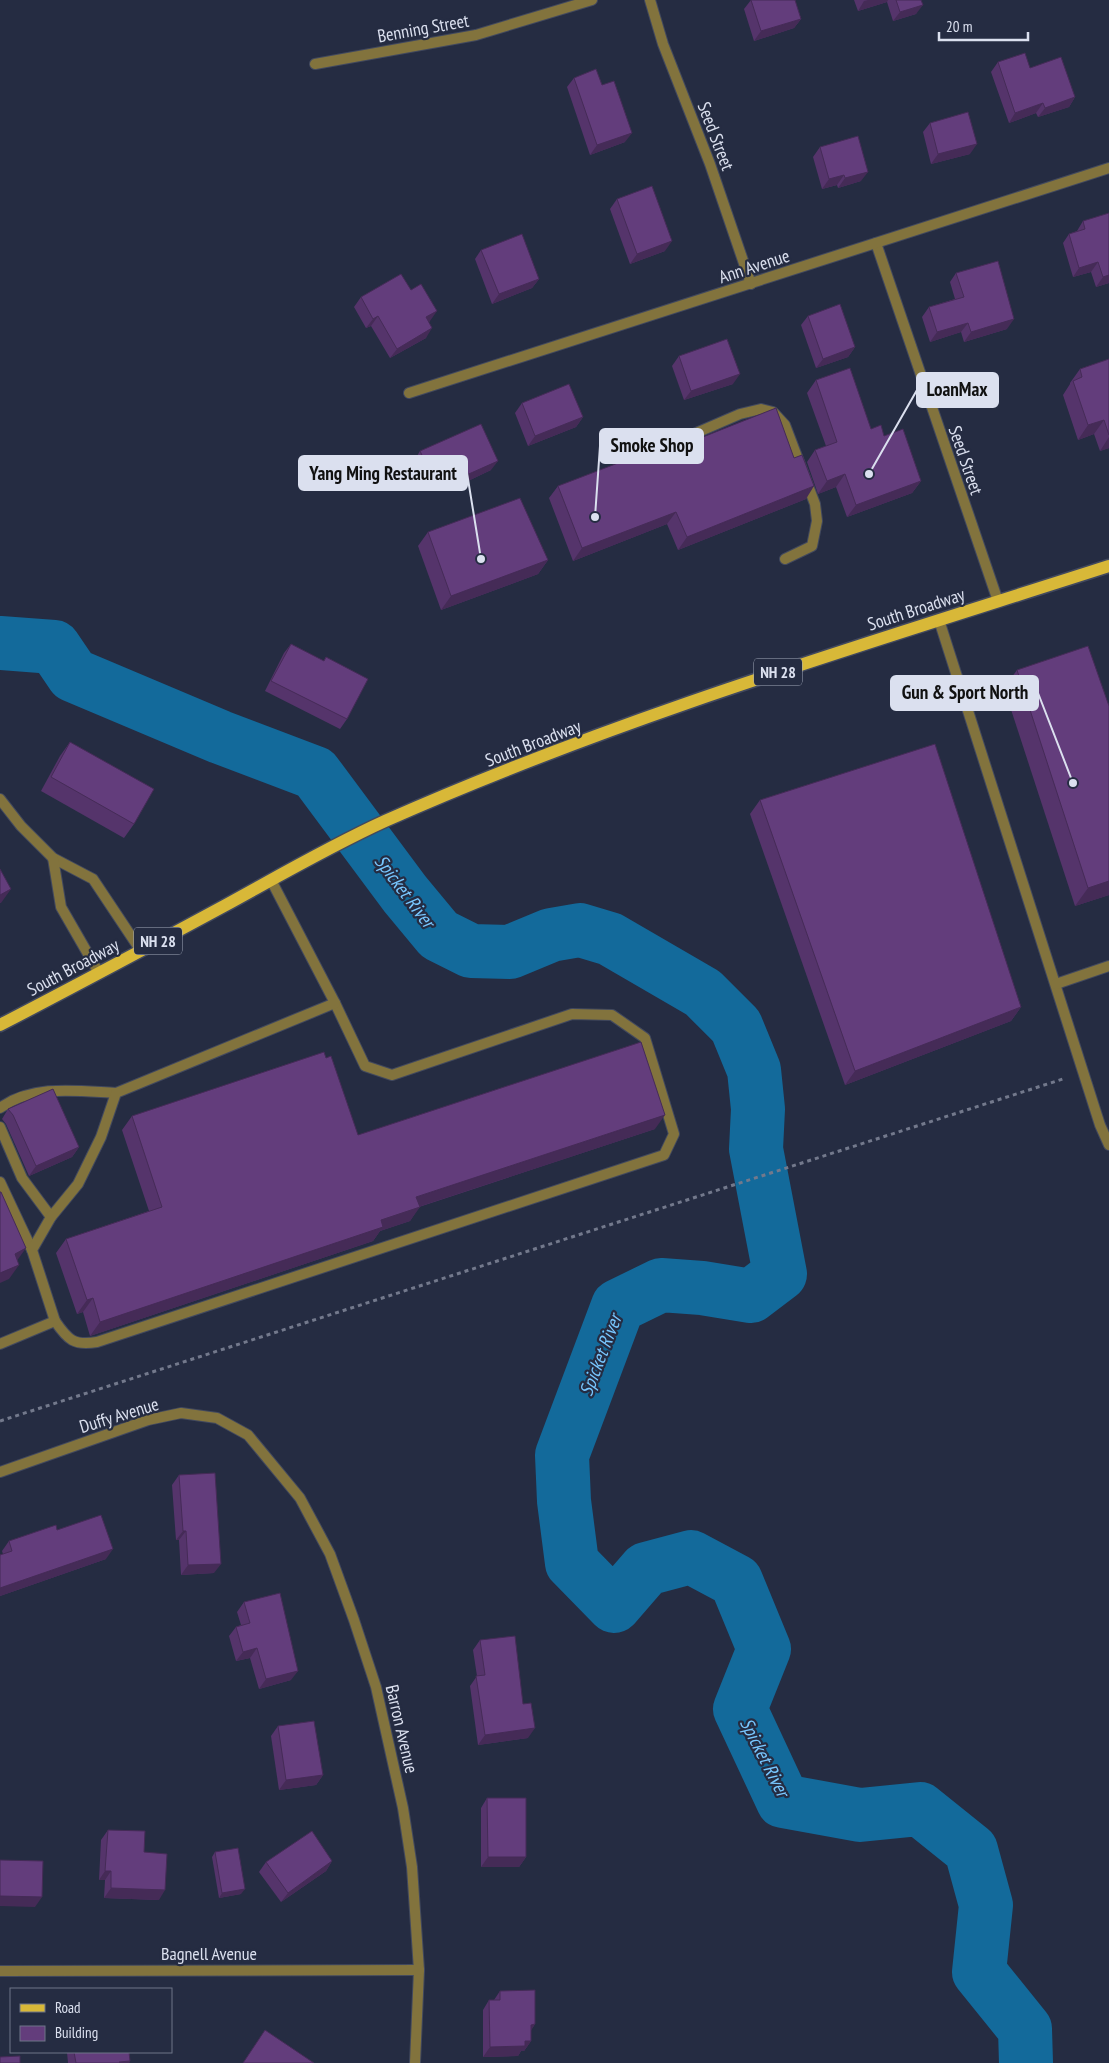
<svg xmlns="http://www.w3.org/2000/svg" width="1109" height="2063" font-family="'PT Sans Narrow',sans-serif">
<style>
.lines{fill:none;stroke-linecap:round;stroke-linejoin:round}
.river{stroke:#136a9b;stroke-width:54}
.lane-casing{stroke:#42495e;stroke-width:12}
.street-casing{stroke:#42495e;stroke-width:12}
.primary-casing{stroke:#42495e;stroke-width:15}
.path{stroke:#73798c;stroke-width:3;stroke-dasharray:4 4;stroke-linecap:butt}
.lane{stroke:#82733d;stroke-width:10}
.street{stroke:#82733d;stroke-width:10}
.primary{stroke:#d8b838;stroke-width:12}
.wall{fill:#55346b}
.shaded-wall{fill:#452b57}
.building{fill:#633d7c;stroke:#452b57}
.labels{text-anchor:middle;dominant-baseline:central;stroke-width:4.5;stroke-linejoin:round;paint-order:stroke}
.shield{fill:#252c42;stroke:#a4aabb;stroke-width:1}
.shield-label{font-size:16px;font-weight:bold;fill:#dbe0ef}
.street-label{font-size:18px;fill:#dbe0ef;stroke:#252c42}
.water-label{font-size:19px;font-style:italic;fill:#78c7ff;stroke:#252c42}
.leader{fill:none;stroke:#dbe0ef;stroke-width:2}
.callout-dot{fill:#dbe0ef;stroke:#252c42;stroke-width:2}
.callout{fill:#dbe0ef;stroke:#dbe0ef;stroke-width:2}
.callout-label{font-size:19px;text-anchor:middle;font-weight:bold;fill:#111}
</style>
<rect width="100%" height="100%" fill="#252c42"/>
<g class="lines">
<!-- river -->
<polyline class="river" points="0,643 54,647 73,675 220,737 315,773 405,894 439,935 471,951 510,952 551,935 580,930 610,939 703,993 736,1026 754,1070 758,1109 756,1149 780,1274 751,1296 702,1288 661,1285 618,1306 562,1455 564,1501 572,1563 614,1606 646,1569 691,1557 736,1581 764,1649 740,1709 783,1801 860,1815 920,1809 971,1850 986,1905 979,1972 1025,2029 1026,2063"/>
<!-- lane casing -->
<g class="lane-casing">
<g id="lane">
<polyline points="696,433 740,414 761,409 773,412 785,425 815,504 817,521 812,546 785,559"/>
<polyline points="939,620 1100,1125 1109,1145"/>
<polyline points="0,799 21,826 53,858 93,879 141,951"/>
<polyline points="53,858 61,907 99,973"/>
<polyline points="1056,984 1109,966"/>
<path d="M 0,1108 C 33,1084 78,1091 116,1093"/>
<polyline points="0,1127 22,1178 51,1217"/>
<polyline points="0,1182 32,1250"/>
<path d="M 55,1321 C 68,1340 74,1346 97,1342 L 664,1155 L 674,1134 L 645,1038 L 612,1015 L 572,1014 L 392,1075 L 365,1066 L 335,1003"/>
<polyline points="0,1344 55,1321 32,1250 51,1217 78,1184 101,1137 116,1093 335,1003 271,880"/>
</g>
</g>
<!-- street casing -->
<g class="street-casing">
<g id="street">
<polyline points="650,0 663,44 710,164 751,284"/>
<polyline points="315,64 476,35 592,0"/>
<polyline points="876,243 998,601"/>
<polyline points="409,393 1109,168"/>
<polyline points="0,1472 148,1420 181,1413 217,1418 248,1435 300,1498 330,1554 354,1620 376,1687 403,1808 412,1867 419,1970 415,2063"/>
<polyline points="0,1971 419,1970"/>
</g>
</g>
<!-- primary casing -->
<g class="primary-casing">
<path id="primary" d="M 0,1025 C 75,986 150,946 224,906 C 277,877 330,846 385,821 C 619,717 866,644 1109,566"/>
</g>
<!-- path -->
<polyline class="path" points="0,1421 1066,1078"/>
<!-- lane -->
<use href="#lane" class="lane"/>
<!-- street -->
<use href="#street" class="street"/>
<!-- primary -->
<use href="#primary" class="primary"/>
</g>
<!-- wall -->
<g class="wall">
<polygon points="751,0 795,0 801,19 794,28 754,41 744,9"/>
<polygon points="854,0 921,0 916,14 893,21 887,2 858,11"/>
<polygon points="998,62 1030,68 1075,97 1069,107 1038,117 1036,113 1009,123 991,72"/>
<polygon points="574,78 602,85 625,142 590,155 567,87"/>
<polygon points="930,123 970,154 931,164 923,132"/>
<polygon points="820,147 861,181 838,188 837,185 822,189 813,157"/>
<polygon points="617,199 665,251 630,264 610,209"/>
<polygon points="1083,221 1109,283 1096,287 1091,272 1073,277 1063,243 1069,234 1077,231"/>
<polygon points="481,250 539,279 532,288 492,304 475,259"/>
<polygon points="956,273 1007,329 964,342 961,332 930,342 922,317 929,307 955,299 950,282"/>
<polygon points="411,290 430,321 429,322 426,338 390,358 371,326 366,328 354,307 361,297"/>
<polygon points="808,316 855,347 848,357 816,368 801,325"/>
<polygon points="679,356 733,384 684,400 672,366"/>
<polygon points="1109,359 1109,448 1100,451 1094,434 1078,440 1063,395 1070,384 1070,383 1080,369"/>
<polygon points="816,380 871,429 884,436 921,481 912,493 847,517 836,487 818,494 807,462 815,450 826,446 807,393"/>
<polygon points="522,403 583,417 576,427 528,446 515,413"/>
<polygon points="420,451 491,470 447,491 441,479 425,486 414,461"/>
<polygon points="655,456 806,499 678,550 667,524 573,561 549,498 558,486"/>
<polygon points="428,532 548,560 538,574 441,610 418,546"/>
<polygon points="291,644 324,661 326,657 347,719 340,729 265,691 284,653"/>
<polygon points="1017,670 1109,706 1109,895 1075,906 1004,688"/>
<polygon points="70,742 134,824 124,838 41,791 60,756"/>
<polygon points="760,800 1021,1007 1011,1021 845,1085 750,814"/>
<polygon points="8,1109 79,1147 72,1157 29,1176 6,1124 2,1119"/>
<polygon points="132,1116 358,1135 655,1129 419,1207 410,1221 380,1231 373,1241 90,1336 83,1312 77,1314 56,1253 66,1239 149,1211 122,1130"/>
<polygon points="179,1475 214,1573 181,1575 179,1540 176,1540 172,1485"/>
<polygon points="57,1530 106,1559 0,1596 0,1555 3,1554 2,1551 9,1541"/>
<polygon points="244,1602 291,1680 259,1689 250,1658 236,1661 229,1636 236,1627 241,1625 237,1612"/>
<polygon points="480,1640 523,1704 528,1738 478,1745 470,1686 477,1676 473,1650"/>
<polygon points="278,1726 323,1775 316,1785 279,1790 271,1736"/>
<polygon points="487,1798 526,1857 519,1867 481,1867 481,1808"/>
<polygon points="108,1830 144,1852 159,1900 104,1898 105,1880 99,1880 101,1840"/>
<polygon points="215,1852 241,1894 219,1898 212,1857"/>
<polygon points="332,1861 326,1871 281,1902 259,1872 266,1862"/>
<polygon points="500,1991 535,2024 531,2030 531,2041 524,2051 521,2051 518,2056 483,2057 483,2010 489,2000 494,2000"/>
<polygon points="67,2052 129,2052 130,2061 129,2063 68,2063"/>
</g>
<!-- shaded-wall -->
<g class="shaded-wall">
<polygon points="868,0 888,0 887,2 858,11 864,1"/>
<polygon points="923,5 916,14 893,21 900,12"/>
<polygon points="801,19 794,28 754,41 761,31"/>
<polygon points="1075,97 1069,107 1038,117 1045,108"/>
<polygon points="1043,103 1036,113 1009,123 1015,113"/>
<polygon points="632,133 625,142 590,155 597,145"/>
<polygon points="977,144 970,154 931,164 938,154"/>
<polygon points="868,172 861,181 838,188 845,178"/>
<polygon points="844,175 837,185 822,189 829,179"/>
<polygon points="672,241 665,251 630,264 637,254"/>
<polygon points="1098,262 1091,272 1073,277 1079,268"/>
<polygon points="1109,275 1109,283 1096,287 1103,277"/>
<polygon points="539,279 532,288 492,304 499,294"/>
<polygon points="437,311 430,321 420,327 426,317"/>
<polygon points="378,316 371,326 366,328 373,319"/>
<polygon points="1014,319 1007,329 964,342 971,332"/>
<polygon points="968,323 961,332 930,342 937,332"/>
<polygon points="432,328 426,338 390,358 397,349"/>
<polygon points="855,347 848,357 816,368 823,359"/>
<polygon points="740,374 733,384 684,400 691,391"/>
<polygon points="583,417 576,427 528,446 535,436"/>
<polygon points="1104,420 1094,434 1078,440 1088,425"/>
<polygon points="1109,437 1109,448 1100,451"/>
<polygon points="498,461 491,470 447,491 453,481"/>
<polygon points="448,469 441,479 425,486 432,476"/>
<polygon points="845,474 836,487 818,494 827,481"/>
<polygon points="921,481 912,493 847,517 856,505"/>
<polygon points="814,486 806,499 678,550 687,537"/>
<polygon points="676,512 667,524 573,561 582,548"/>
<polygon points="548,560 538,574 441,610 451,596"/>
<polygon points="1109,881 1109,895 1075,906 1088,888"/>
<polygon points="11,889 1,903 0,903 0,895"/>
<polygon points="1021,1007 1011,1021 845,1085 855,1071"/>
<polygon points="665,1115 655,1129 406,1211 416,1197"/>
<polygon points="79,1147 72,1157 29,1176 36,1166"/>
<polygon points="420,1207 410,1221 380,1231 373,1241 90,1336 100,1322 381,1220"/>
<polygon points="26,1248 16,1262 15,1254"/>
<polygon points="19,1265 9,1279 0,1283 0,1273"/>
<polygon points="93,1298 83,1312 77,1314 87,1300"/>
<polygon points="183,1531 186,1531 179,1540 176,1540"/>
<polygon points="113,1549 106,1559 0,1596 0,1588"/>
<polygon points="221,1564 214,1573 181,1575 188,1565"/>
<polygon points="257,1648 250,1658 236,1661 243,1652"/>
<polygon points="298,1671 291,1680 259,1689 266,1679"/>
<polygon points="535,1728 528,1738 478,1745 485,1735"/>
<polygon points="323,1775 316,1785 279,1790 286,1780"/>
<polygon points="488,1857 526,1857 519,1867 481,1867"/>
<polygon points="332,1861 326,1871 281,1902 288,1893"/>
<polygon points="105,1871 111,1871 105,1880 99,1880"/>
<polygon points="111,1888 165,1890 159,1900 104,1898"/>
<polygon points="245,1889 241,1894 219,1898 222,1893"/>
<polygon points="0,1896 42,1897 35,1907 0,1906"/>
<polygon points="535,2024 529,2034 531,2025"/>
<polygon points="525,2041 531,2041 524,2051 521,2051 518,2056 483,2057 490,2047"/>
<polygon points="130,2061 129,2063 119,2063 119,2062"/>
</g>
<!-- building -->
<g class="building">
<polygon points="751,0 795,0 801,19 761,31"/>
<polygon points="896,0 921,0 923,5 900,12"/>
<polygon points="1025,53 1030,68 1061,57 1075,97 1045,108 1043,103 1015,113 998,62"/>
<polygon points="596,69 602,85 614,81 632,133 597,145 574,78"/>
<polygon points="968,112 977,144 938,154 930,123"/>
<polygon points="858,136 868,172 845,178 844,175 829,179 820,147"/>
<polygon points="652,186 672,241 637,254 617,199"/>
<polygon points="1109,213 1109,275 1103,277 1098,262 1079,268 1069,234 1085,229 1083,221"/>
<polygon points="522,234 539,279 499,294 481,250"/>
<polygon points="998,261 1014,319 971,332 968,323 937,332 929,307 964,297 956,273"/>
<polygon points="401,274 411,290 421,284 437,311 426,317 432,328 397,349 378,316 373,319 361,297"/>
<polygon points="840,304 855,347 823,359 808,316"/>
<polygon points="727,339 740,374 691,391 679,356"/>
<polygon points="1109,359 1109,435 1104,420 1088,425 1073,381 1082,377 1080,369"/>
<polygon points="850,368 871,429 881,425 884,436 903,429 921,481 856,505 845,474 827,481 815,450 837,442 816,380"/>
<polygon points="569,384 583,417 535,436 522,403"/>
<polygon points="776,408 794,458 802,455 814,486 687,537 676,512 582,548 558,486 652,450 655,456"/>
<polygon points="481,424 498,461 453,481 448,469 432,476 420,451"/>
<polygon points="520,498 548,560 451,596 428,532"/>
<polygon points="291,644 324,661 326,657 368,679 347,719 271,681"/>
<polygon points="1088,646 1109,706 1109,881 1088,888 1017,670"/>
<polygon points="70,742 154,789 134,824 51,777"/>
<polygon points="935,744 1021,1007 855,1071 760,800"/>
<polygon points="0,869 11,889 0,895"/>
<polygon points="641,1042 665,1115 416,1197 420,1207 381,1220 383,1227 100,1322 93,1298 87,1300 66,1239 162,1207 132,1116 324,1052 326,1058 331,1056 358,1135"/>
<polygon points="53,1089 79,1147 36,1166 13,1115 8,1109"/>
<polygon points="0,1192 1,1192 26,1248 15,1254 19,1265 0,1273"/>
<polygon points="215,1473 221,1564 188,1565 186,1531 183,1531 179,1475"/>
<polygon points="101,1515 113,1549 0,1588 0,1555 12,1551 9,1541 56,1525 57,1530"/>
<polygon points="280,1593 298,1671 266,1679 257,1648 243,1652 236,1627 250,1623 244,1602"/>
<polygon points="515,1636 523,1704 531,1703 535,1728 485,1735 476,1676 485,1675 480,1640"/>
<polygon points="314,1721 323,1775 286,1780 278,1726"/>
<polygon points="487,1798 526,1798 526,1857 488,1857"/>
<polygon points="108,1830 145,1831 144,1852 167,1854 165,1890 111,1888 111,1871 105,1871"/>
<polygon points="312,1831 332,1861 288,1893 266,1862"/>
<polygon points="238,1848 245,1889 222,1893 215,1852"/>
<polygon points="0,1860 43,1861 42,1897 0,1896"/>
<polygon points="535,1990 535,2024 531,2025 531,2041 525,2041 525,2046 490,2047 489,2000 500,2000 500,1991"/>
<polygon points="265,2030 314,2063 243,2063"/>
<polygon points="74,2052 129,2052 130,2061 119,2062 120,2063 76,2063"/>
<polygon points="20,2056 20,2063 0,2063 0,2057"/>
</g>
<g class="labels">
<!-- shield labels -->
<g class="shield">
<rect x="754" y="658.5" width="48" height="27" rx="4"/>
<rect x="134" y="927.5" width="48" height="27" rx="4"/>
</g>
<g class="shield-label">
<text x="778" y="672">NH 28</text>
<text x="158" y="941">NH 28</text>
</g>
<!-- street labels -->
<g class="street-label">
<text transform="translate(423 28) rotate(-10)">Benning Street</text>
<text transform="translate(716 136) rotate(69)">Seed Street</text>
<text transform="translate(754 266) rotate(-18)">Ann Avenue</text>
<text transform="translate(966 460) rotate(71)">Seed Street</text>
<text transform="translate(916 609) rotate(-18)">South Broadway</text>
<text transform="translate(533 743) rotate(-21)">South Broadway</text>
<text transform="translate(73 967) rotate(-28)">South Broadway</text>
<text transform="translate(119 1415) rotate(-17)">Duffy Avenue</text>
<text transform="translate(402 1729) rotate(77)">Barron Avenue</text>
<text x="209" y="1953">Bagnell Avenue</text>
</g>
<!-- water labels -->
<g class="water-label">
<text transform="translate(405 891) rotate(53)">Spicket River</text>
<text transform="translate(600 1355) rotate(-69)">Spicket River</text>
<text transform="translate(765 1757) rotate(63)">Spicket River</text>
</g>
</g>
<!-- callouts -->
<path class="leader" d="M869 474L917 390M595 517L600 446M481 559L467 473M1073 783L1038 693"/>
<g class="callout-dot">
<circle cx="869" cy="474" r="5"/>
<circle cx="595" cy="517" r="5"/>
<circle cx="481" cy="559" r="5"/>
<circle cx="1073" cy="783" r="5"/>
</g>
<g class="callout">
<rect x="917" y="373" width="81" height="34" rx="5"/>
<rect x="600" y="429" width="103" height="34" rx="5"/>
<rect x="299" y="456" width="168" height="34" rx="5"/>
<rect x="891" y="676" width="147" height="34" rx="5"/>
</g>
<g class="callout-label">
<text x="957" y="396">LoanMax</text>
<text x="652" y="452">Smoke Shop</text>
<text x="383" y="480">Yang Ming Restaurant</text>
<text x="965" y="699">Gun &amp; Sport North</text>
</g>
<!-- legend -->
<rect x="10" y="1988" width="162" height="65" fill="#252c42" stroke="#6e7487"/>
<rect x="20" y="2004" width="25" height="8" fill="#d8b838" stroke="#6e7487"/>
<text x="55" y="2013" font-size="15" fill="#dbe0ef">Road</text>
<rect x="20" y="2026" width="25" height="15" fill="#633d7c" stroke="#6e7487"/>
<text x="55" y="2038" font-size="15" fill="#dbe0ef">Building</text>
<!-- scale -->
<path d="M939 32v8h89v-8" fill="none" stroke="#dbe0ef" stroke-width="2.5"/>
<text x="946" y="32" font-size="15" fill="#dbe0ef" stroke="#252c42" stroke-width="4" paint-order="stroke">20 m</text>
</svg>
